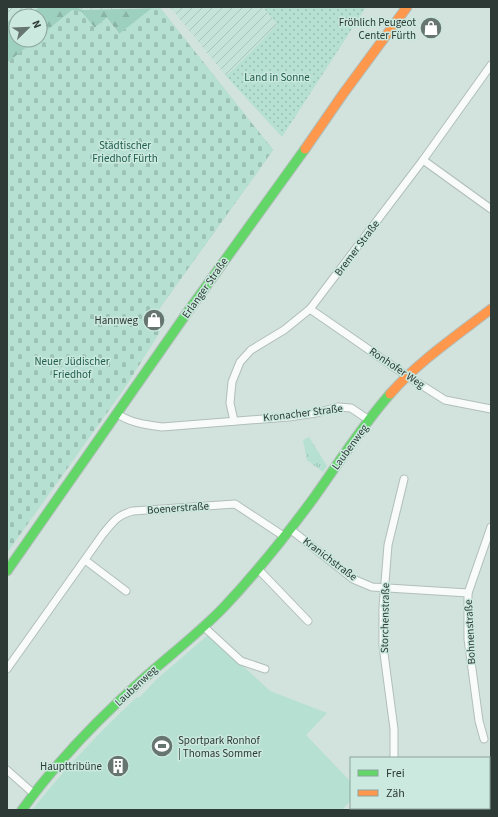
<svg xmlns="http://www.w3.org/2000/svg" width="498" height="817" font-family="'Source Sans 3',sans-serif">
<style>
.industrial{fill:url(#industrial-furrows)}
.grass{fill:url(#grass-tufts)}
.forest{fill:url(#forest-firs)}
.cemetery{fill:url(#cemetery-stones)}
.garden{fill:url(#garden-dots)}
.pitch{fill:#b5e0d2}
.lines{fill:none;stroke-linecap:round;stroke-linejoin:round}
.street-casing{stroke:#b1beb9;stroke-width:9}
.fast-casing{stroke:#b1beb9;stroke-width:11}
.slow-casing{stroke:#b1beb9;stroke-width:11}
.street{stroke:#f8fbfa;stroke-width:7}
.fast{stroke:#63d668;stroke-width:9}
.slow{stroke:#ff974d;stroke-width:9}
.labels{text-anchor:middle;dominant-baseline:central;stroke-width:3;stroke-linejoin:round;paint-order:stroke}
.poi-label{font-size:11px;fill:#2e3a36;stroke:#cbe9de;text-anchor:end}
.park-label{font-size:11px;fill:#205e4e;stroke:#cbe9de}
.street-label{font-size:11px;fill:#2e3a36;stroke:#cbe9de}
</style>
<defs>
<pattern id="industrial-furrows" width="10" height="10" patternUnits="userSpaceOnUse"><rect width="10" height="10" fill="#c6e3d9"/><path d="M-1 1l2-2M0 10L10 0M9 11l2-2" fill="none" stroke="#aac4bb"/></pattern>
<pattern id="grass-tufts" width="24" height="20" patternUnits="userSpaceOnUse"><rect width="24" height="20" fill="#b5e0d2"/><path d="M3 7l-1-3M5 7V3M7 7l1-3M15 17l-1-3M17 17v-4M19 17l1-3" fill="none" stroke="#9cc1b5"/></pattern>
<pattern id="forest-firs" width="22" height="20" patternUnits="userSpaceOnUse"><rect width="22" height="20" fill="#9ed0c0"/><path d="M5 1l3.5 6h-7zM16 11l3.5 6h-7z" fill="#88b3a6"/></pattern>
<pattern id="cemetery-stones" width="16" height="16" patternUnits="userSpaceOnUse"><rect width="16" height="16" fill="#b5e0d2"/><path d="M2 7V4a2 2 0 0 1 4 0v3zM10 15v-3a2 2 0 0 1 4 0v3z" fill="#9cc1b5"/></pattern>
<pattern id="garden-dots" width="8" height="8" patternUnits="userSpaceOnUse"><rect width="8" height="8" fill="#b5e0d2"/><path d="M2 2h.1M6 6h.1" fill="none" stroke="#9cc1b5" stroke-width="1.8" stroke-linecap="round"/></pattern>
</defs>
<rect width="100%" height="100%" fill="#d2e2dc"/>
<!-- industrial -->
<g class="industrial">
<polygon points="7,7 41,7 21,16 16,16 16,18 7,22"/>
<polygon points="76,7 162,7 83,10"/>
<polygon points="170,7 263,7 277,24 252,51 226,76"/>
</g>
<!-- grass -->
<polygon class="grass" points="309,437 327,466 323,472 307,460 303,440"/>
<!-- forest -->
<g class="forest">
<polygon points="41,7 76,7 83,10 160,8 273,150 159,309 121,36 107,18 93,29 40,39 40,16 21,16"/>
<polygon points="16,18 16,40 39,40 7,66 7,22"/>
</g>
<!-- cemetery -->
<polygon class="cemetery" points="152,8 160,8 273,150 159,309 153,314 163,326 158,330 160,332 124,389 7,553 7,63 35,40 40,40 40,36 72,10 82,12 95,28 106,18 119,34"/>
<!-- garden -->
<polygon class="garden" points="263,7 366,7 282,137 226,76 252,51 277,24"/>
<!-- pitch -->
<path class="pitch" d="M 209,634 L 270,691 L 327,713 L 306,735 L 351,782 L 351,800 L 342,810 L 32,810 C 64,770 99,732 137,697 L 139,698 L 156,680 Z"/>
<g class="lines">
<!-- street casing -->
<g class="street-casing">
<g id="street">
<polyline points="423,160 491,209"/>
<polyline points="310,309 407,376 445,400 491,409"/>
<path d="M 118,414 C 130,423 147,425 162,427 L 289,417 L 316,413 L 338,407 L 351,408 L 369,420"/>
<polyline points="234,421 230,403 232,382 240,362 251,350 284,330 310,309 423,160 491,65"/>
<polyline points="290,529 353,579 372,587 468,593"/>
<polyline points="85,560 126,591"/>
<polyline points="259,570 308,621"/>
<polyline points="203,626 241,661 265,669"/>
<path d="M 7,669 L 103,534 C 113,522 117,515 133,511 L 235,504 L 285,537"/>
<polyline points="484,739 479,721 468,639 468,593 491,527"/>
<polyline points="394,758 394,729 383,646 383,607 388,545 404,479"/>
<polyline points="7,770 33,793"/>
<polyline points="398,808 398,810"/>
</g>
</g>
<!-- fast casing -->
<g class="fast-casing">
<g id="fast">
<polyline points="7,571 189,310 305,149"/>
<path d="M 22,810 C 57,761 98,719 143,679 C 170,655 199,633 224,607 C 256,573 285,537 313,499 C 338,464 361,427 390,394"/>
</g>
</g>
<!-- slow casing -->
<g class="slow-casing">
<g id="slow">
<polyline points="305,149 343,94 407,7"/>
<path d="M 390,394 C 419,361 456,336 491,309"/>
</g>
</g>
<!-- street -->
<use href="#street" class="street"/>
<!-- fast -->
<use href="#fast" class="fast"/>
<!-- slow -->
<use href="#slow" class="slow"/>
</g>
<!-- icons -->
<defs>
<g id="shop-disc" transform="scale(1.15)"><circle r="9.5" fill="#677570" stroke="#cbe9de"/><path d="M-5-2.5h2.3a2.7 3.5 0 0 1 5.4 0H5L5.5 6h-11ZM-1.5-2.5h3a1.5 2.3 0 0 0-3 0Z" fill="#fff"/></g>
<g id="stadium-disc" transform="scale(1.15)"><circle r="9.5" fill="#677570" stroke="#cbe9de"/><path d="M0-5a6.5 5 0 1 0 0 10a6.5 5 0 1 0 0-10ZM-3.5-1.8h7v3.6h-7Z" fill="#fff"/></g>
<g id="building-disc" transform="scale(1.15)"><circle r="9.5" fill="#677570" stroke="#cbe9de"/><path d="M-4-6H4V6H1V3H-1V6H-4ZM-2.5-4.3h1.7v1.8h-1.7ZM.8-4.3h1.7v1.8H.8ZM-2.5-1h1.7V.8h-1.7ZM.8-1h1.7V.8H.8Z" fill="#fff"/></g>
</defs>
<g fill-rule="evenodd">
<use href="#shop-disc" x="431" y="28"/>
<use href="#shop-disc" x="154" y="320"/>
<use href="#stadium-disc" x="162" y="746"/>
<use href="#building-disc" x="118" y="766"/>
</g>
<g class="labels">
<!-- poi labels -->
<g class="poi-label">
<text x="416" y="22">Fröhlich Peugeot<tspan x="416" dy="13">Center Fürth</tspan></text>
<text x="138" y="320">Hannweg</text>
<text x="178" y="740" text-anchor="start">Sportpark Ronhof<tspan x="178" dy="13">| Thomas Sommer</tspan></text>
<text x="102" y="766">Haupttribüne</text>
</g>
<!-- park labels -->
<g class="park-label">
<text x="277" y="77">Land in Sonne</text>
<text x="125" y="145">Städtischer<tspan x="125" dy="13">Friedhof Fürth</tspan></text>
<text x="72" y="361">Neuer Jüdischer<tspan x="72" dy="13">Friedhof</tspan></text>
</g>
<!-- street labels -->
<g class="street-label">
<text transform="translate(357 248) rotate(-53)">Bremer Straße</text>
<text transform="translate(205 288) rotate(-55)">Erlanger Straße</text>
<text transform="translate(397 368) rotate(34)">Ronhofer Weg</text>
<text transform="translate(303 413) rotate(-7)">Kronacher Straße</text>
<text transform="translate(350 447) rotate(-54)">Laubenweg</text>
<text transform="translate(178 508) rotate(-4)">Boenerstraße</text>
<text transform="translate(330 559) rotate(37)">Kranichstraße</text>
<text transform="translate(385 618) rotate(-89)">Storchenstraße</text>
<text transform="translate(470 632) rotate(-93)">Bohnenstraße</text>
<text transform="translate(136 686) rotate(-43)">Laubenweg</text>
</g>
</g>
<!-- border -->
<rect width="498" height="817" fill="none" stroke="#2e3a36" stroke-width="16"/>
<!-- legend -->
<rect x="350" y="757" width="140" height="52" fill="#cbe9de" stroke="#8ca39b"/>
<rect x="358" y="770" width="20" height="6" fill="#63d668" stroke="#8ca39b"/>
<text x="386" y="777" font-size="12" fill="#2e3a36">Frei</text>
<rect x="358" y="790" width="20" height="6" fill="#ff974d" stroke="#8ca39b"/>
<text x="386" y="797" font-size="12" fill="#2e3a36">Zäh</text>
<!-- north arrow -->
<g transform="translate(28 28) rotate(67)"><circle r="19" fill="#cbe9de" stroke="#8ca39b"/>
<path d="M0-3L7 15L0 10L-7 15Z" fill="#677570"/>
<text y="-6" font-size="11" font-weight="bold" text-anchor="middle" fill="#2e3a36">N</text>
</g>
</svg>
